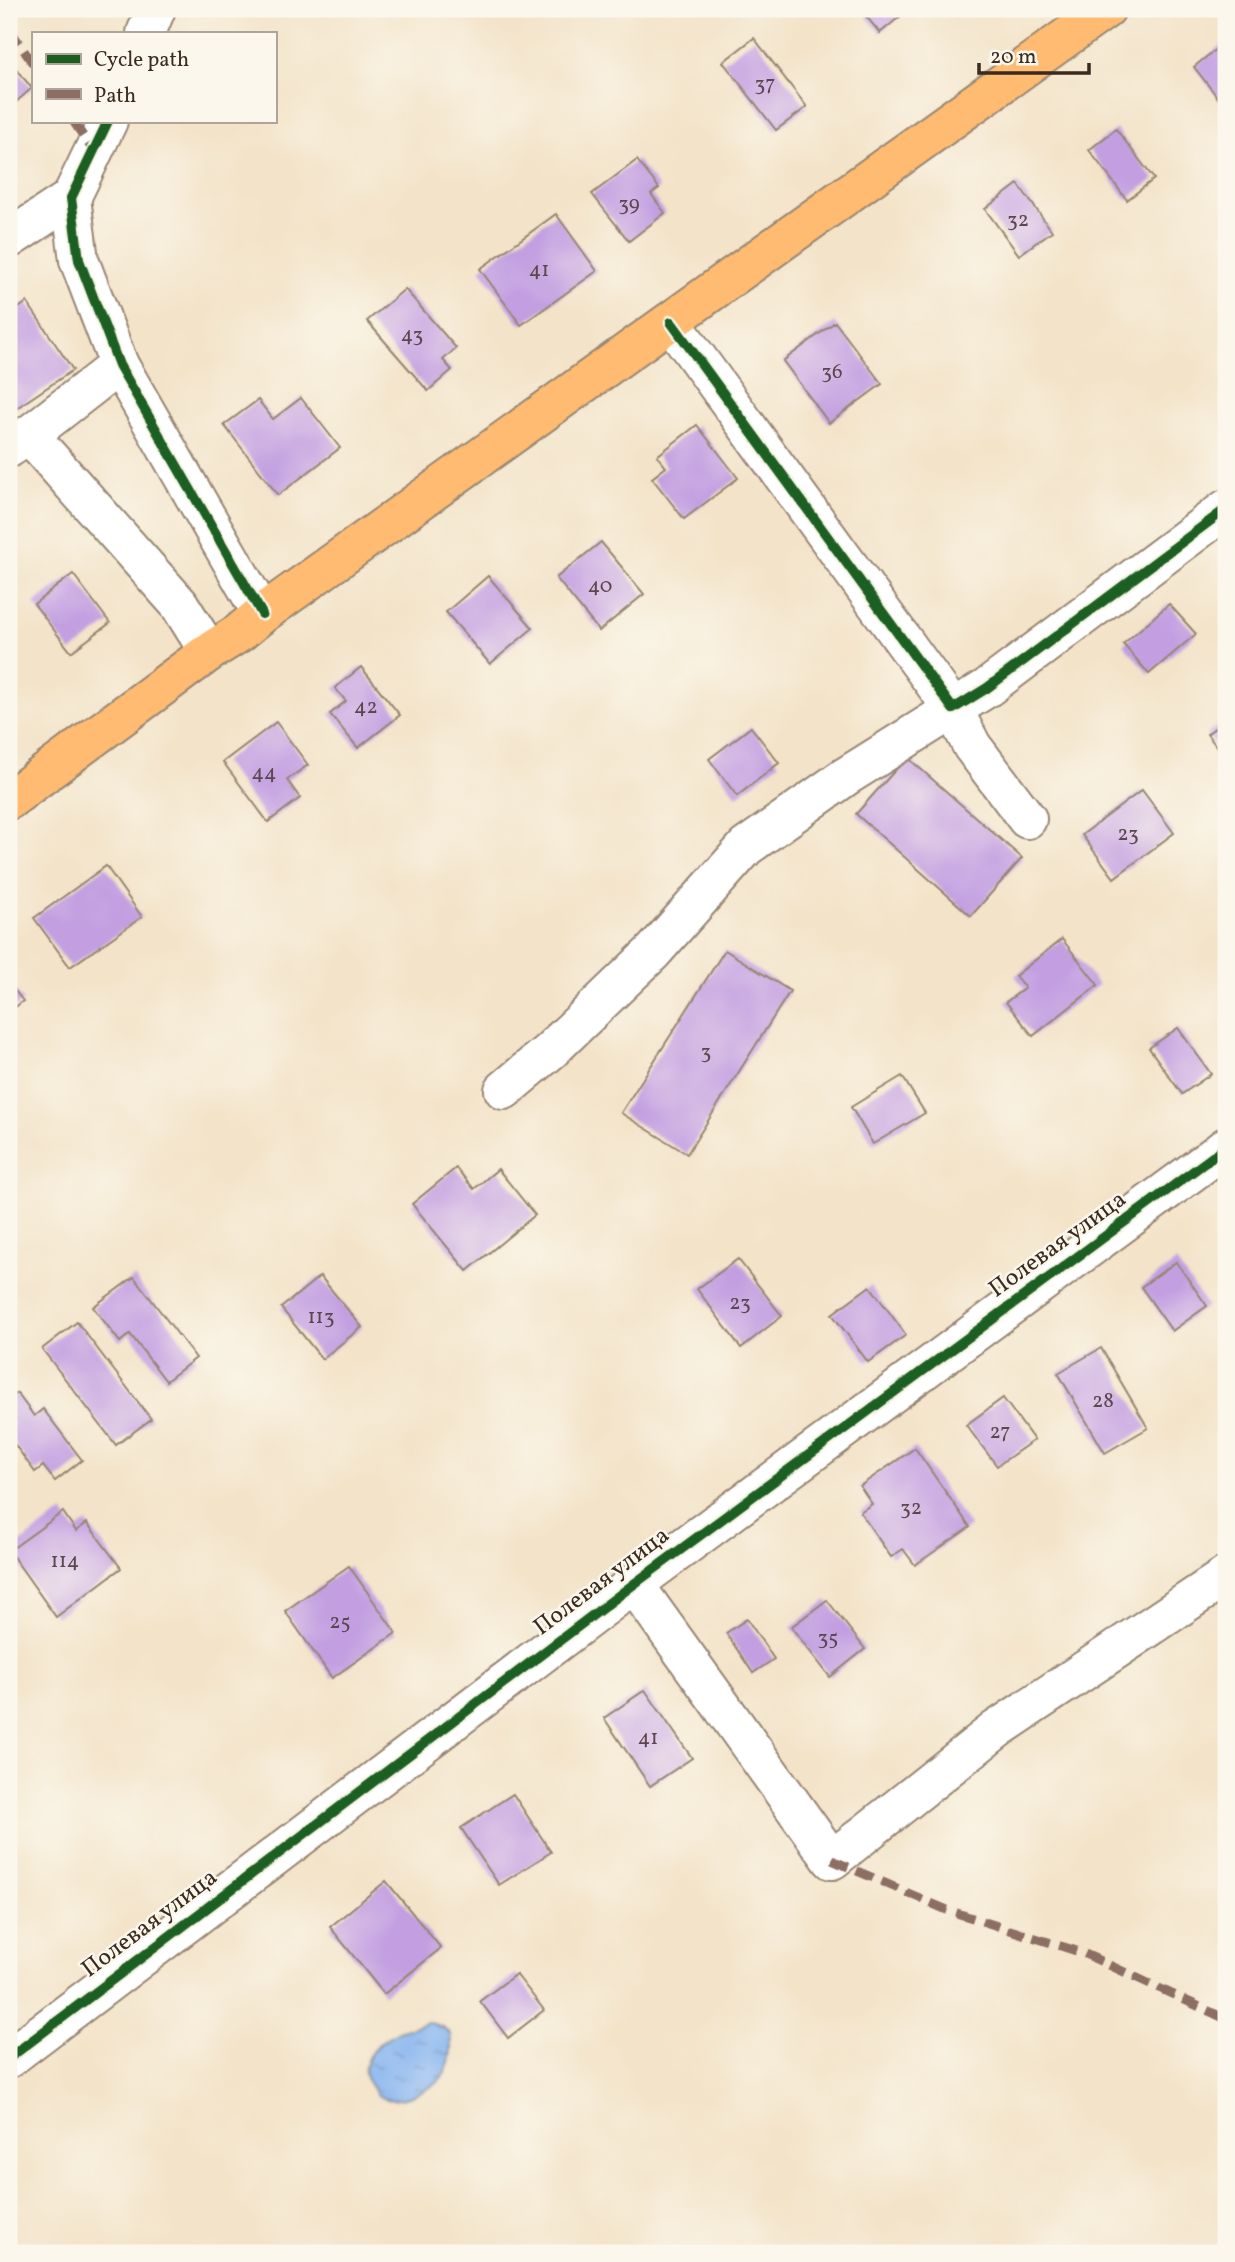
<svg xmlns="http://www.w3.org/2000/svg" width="1235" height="2262" font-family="Vollkorn,serif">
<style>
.water{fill:url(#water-ripples);stroke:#606f87;stroke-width:2}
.building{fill:#c39fe1}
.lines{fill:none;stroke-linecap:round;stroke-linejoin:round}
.minor-casing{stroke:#978673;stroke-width:42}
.major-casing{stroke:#978673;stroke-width:42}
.minor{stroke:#fff;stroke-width:38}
.major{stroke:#febb71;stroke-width:38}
.quiet{stroke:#8d6e63;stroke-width:9;stroke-dasharray:18 9;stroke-linecap:butt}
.cycleway-casing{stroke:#fbf7ec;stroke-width:15}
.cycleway{stroke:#1b5e20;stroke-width:10}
.labels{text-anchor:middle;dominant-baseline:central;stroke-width:5;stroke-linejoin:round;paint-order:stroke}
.number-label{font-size:21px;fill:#5d474f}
.street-label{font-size:24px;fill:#3b2a1e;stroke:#fbf7ec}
</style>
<defs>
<pattern id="water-ripples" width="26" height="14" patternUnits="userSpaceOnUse" patternTransform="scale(1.75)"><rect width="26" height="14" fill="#85b4f0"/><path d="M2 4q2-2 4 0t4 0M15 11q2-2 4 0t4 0" fill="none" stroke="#6e93c2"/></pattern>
</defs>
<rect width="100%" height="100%" fill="#fbf7ec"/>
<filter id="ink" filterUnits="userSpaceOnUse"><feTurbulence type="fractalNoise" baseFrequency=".0143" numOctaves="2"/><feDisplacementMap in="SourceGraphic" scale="14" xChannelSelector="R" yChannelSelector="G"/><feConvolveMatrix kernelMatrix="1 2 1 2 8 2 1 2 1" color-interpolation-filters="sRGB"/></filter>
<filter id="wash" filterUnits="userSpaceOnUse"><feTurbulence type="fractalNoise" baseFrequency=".00686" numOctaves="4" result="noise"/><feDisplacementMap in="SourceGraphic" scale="28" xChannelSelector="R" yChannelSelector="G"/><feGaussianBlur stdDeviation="1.57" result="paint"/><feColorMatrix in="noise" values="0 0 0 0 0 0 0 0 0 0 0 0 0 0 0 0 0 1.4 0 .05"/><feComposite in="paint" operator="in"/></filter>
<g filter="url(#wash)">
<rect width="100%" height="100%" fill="#f3e3c8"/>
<!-- water -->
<path class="water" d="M 427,2022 L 443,2027 L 450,2034 C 452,2047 451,2064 443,2076 C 432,2090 396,2107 379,2096 C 376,2094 372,2087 369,2083 C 355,2064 378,2041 396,2033 C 406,2029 417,2026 427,2022 Z"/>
<g id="blocks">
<!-- building -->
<g class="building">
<polygon points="860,9 909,9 880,33"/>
<polygon points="754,38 807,107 776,130 723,62"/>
<polygon points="1226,41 1226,108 1194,67"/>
<polygon points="9,61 32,88 9,108"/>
<polygon points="1116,129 1154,179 1127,200 1089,150"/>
<polygon points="637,160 659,188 651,194 665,213 629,241 592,194"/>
<polygon points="1018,184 1052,231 1019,255 985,209"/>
<polygon points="556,214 597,271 521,325 480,269"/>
<polygon points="405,289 456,348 443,360 452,370 428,391 367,321"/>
<polygon points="27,302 73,370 9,413 9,315"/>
<polygon points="835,322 882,384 829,423 783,361"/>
<polygon points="301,398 340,448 278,495 224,425 258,400 273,419"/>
<polygon points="697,425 738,478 684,519 652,478 666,467 657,456"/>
<polygon points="601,542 644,594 599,631 556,578"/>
<polygon points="73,574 110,623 71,652 34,604"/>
<polygon points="488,576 533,628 490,664 446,612"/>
<polygon points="1169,604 1196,634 1149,674 1123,644"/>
<polygon points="361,667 400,715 358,748 330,714 346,701 335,688"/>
<polygon points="1226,719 1226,759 1207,734"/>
<polygon points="276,722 308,765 287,780 300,798 268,822 223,762"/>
<polygon points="751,727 779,763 737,796 709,759"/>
<polygon points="907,757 1022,858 971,916 856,814"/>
<polygon points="1142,790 1174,833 1114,878 1082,835"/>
<polygon points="106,866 142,917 70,967 34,918"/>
<polygon points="1062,939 1098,985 1033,1036 1006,1002 1025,988 1015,976"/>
<polygon points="725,950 790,991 687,1154 621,1113"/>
<polygon points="9,983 23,1001 9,1012"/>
<polygon points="1178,1028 1211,1074 1182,1094 1149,1048"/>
<polygon points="902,1076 925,1113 873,1144 851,1107"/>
<polygon points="456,1168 474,1189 498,1169 535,1215 467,1271 412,1204"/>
<polygon points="738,1259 782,1316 741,1348 697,1289"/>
<polygon points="1176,1262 1207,1306 1172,1331 1141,1287"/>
<polygon points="320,1276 362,1327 322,1359 281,1308"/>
<polygon points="134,1277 196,1358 166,1381 130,1334 120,1342 93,1307"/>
<polygon points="870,1286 906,1335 868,1362 832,1314"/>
<polygon points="77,1322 151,1419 116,1445 42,1349"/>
<polygon points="1101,1348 1148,1428 1105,1453 1058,1373"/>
<polygon points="17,1393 34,1416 43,1409 82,1460 55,1481 43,1466 35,1472 9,1437 9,1400"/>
<polygon points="1003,1398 1034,1440 997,1466 966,1425"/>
<polygon points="915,1448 970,1527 915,1565 903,1549 891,1557 860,1512 872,1504 860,1486"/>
<polygon points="63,1512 76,1531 87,1523 121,1568 56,1617 9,1551"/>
<polygon points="349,1566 396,1633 332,1678 285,1611"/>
<polygon points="827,1600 865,1649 830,1677 791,1627"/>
<polygon points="747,1619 774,1659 753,1673 726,1633"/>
<polygon points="645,1690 692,1758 650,1786 604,1718"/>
<polygon points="513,1794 551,1852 499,1885 461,1828"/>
<polygon points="386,1881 441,1948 384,1994 330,1927"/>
<polygon points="516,1974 544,2010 508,2038 480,2001"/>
</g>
</g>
</g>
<g filter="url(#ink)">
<use href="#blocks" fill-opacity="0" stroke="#978673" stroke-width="2"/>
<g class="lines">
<!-- minor casing -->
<g class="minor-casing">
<g id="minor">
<polyline points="146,33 156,9"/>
<polyline points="71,198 79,260 119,365 262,614"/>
<polyline points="9,239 71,198 108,121"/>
<polyline points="671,322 953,709 972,746 1027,819"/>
<polyline points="29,435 179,604 209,652"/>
<polyline points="9,448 29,435 119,365"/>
<polyline points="504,1090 550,1051 653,952 746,847 845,777 987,688 1226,509"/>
<polyline points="634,1584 832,1860 997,1729 1226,1576"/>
<polyline points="9,2058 634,1584 1226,1147"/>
</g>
</g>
<!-- major casing -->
<g class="major-casing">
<polyline id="major" points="9,800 209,652 239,633 262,614 1106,9"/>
</g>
<!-- minor -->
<use href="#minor" class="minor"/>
<!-- major -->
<use href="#major" class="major"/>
<!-- quiet -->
<g class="quiet">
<polyline points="9,28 33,64"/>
<polyline points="73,121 94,152"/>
<polyline points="832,1860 947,1910 1083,1953 1226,2019"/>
</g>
<!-- cycleway casing -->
<g class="cycleway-casing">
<g id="cycleway">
<polyline points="108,121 71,198 79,260 119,365 262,614"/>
<polyline points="671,322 953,709 987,688 1226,509"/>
<polyline points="9,2058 634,1584 1226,1147"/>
</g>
</g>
<!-- cycleway -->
<use href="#cycleway" class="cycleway"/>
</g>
</g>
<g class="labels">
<!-- number labels -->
<g class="number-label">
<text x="765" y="84">37</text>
<text x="629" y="204">39</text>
<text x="1018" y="220">32</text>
<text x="539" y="270">41</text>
<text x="412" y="335">43</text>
<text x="832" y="372">36</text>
<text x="600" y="586">40</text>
<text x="366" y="707">42</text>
<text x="264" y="773">44</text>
<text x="1128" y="834">23</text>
<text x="706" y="1052">3</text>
<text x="740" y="1303">23</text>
<text x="321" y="1317">113</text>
<text x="1103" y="1401">28</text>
<text x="1000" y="1432">27</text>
<text x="911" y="1508">32</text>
<text x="65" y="1561">114</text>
<text x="340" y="1622">25</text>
<text x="828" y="1638">35</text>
<text x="648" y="1738">41</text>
</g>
<!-- street labels -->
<g class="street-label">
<text transform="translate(1058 1245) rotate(-36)">Полевая улица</text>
<text transform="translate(602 1582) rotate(-37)">Полевая улица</text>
<text transform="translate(150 1924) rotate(-37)">Полевая улица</text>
</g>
</g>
<!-- margin -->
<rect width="1235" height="2262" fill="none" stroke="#fbf7ec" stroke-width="35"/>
<!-- legend -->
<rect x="32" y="32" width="245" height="91" fill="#fbf7ec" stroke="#aea59a" stroke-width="2"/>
<rect x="46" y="54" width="35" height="10" fill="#1b5e20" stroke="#aea59a" stroke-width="2"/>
<text x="94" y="66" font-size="21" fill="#3b2a1e">Cycle path</text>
<rect x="46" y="89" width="35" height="10" fill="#8d6e63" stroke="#aea59a" stroke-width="2"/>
<text x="94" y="102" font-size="21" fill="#3b2a1e">Path</text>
<!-- scale -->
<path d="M979 63v10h110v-10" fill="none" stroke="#3b2a1e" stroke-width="3.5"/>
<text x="990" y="63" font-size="21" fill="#3b2a1e" stroke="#fbf7ec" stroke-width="5" paint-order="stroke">20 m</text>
</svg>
